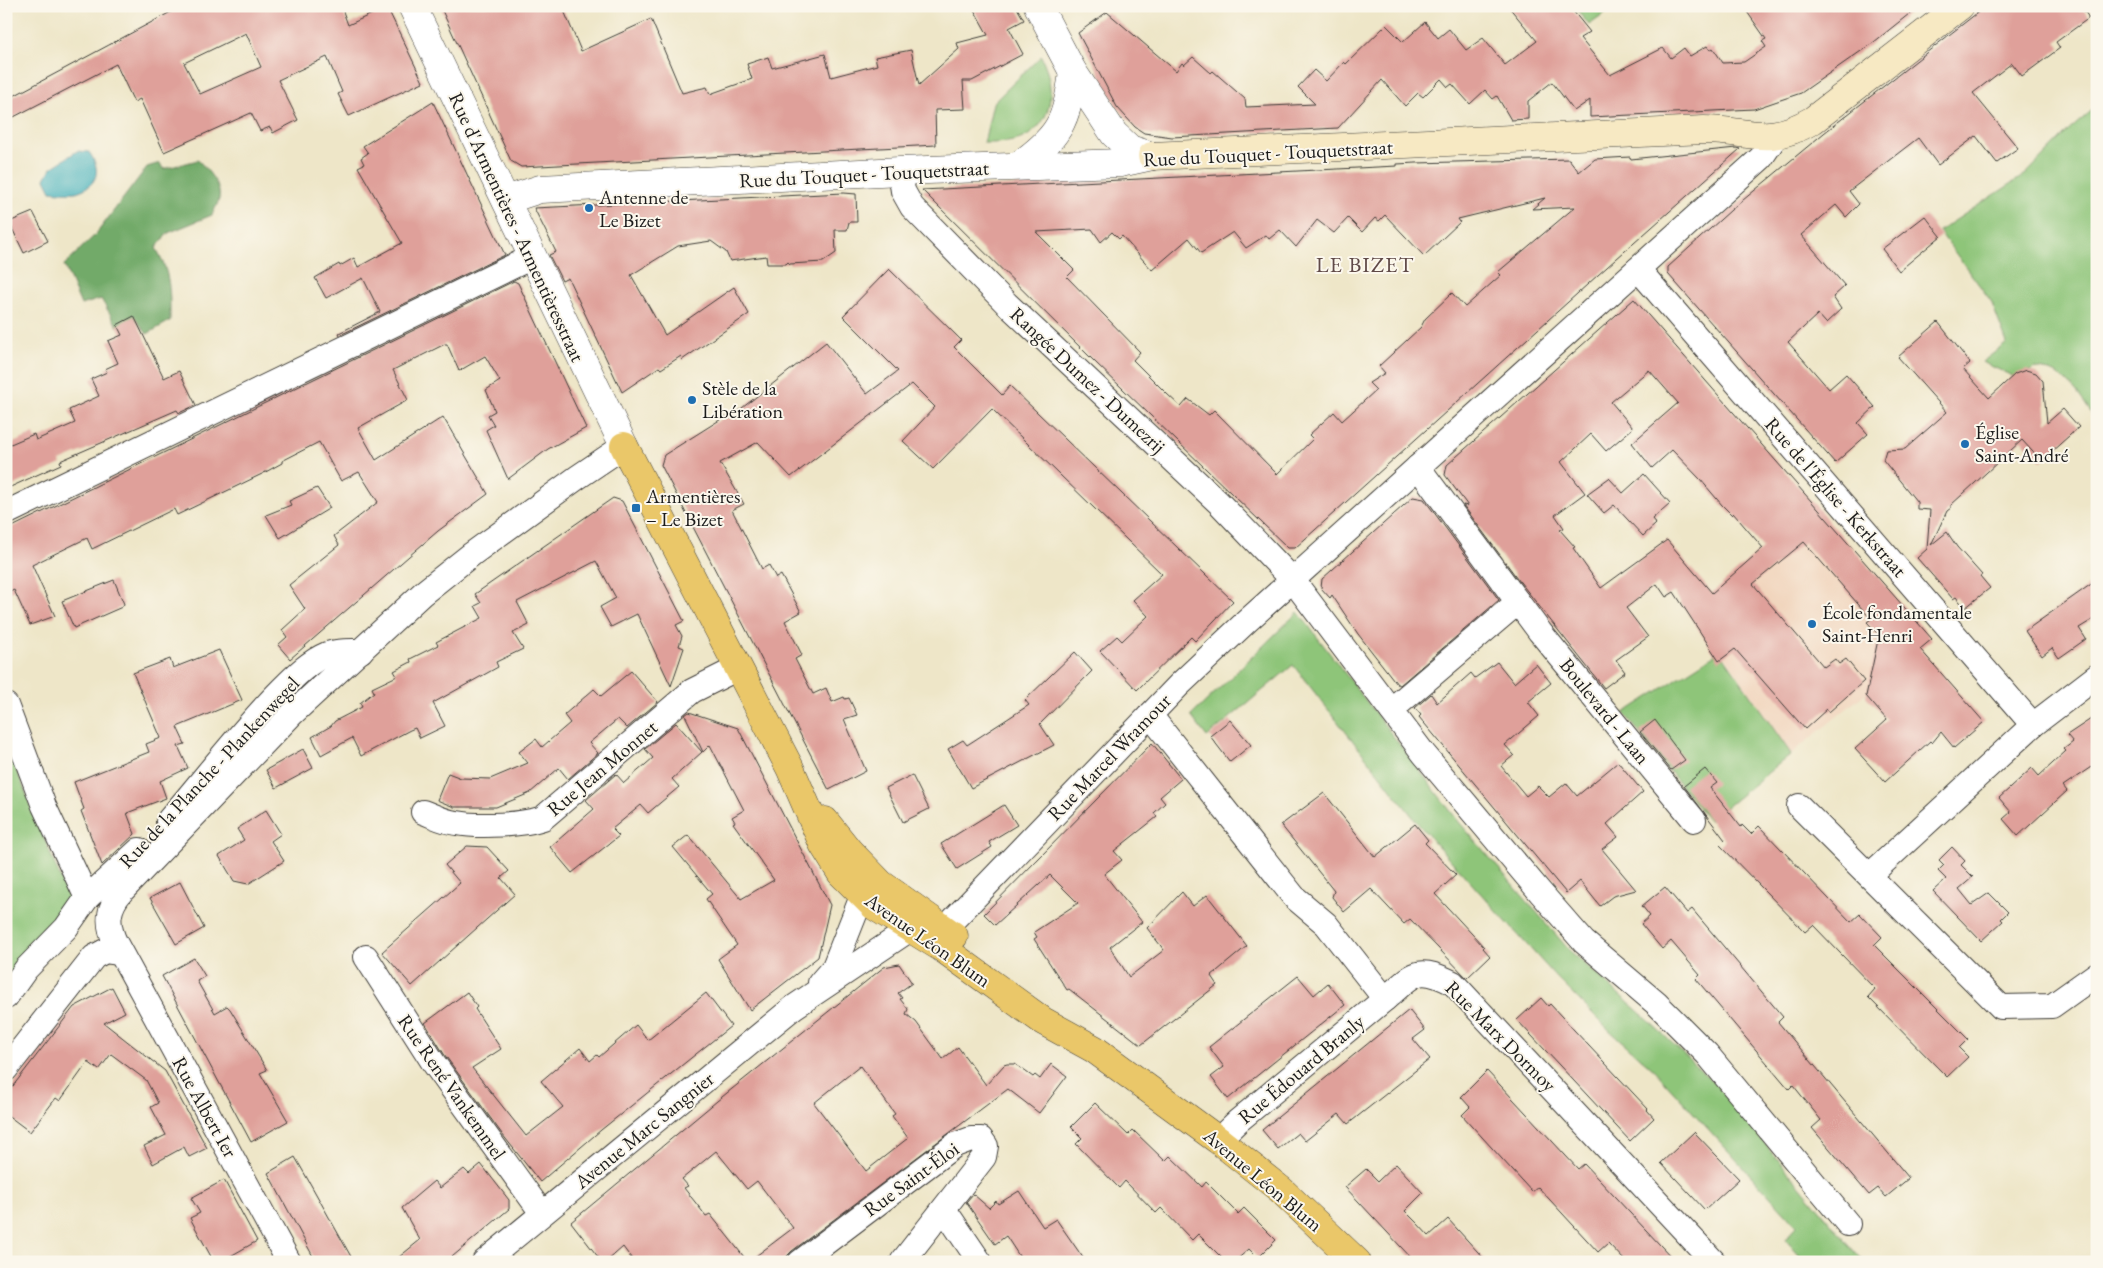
<svg xmlns="http://www.w3.org/2000/svg" width="2103" height="1268" font-family="'EB Garamond',serif">
<style>
.built{fill:#f1d5bd}
.green{fill:#8ec579;stroke:#55704a}
.forest{fill:#72aa69;stroke:#476342}
.water{fill:#3dadb8;stroke:#2c646a}
.building{fill:#dfa09a;fill-rule:evenodd}
.lines{fill:none;stroke-linecap:round;stroke-linejoin:round}
.minor-casing{stroke:#3c3a36;stroke-width:26}
.tertiary-casing{stroke:#3c3a36;stroke-width:29}
.secondary-casing{stroke:#3c3a36;stroke-width:29}
.primary-casing{stroke:#3c3a36;stroke-width:29}
.minor{stroke:#fff;stroke-width:24}
.tertiary{stroke:#fff;stroke-width:28}
.secondary{stroke:#f7e9c3;stroke-width:28}
.primary{stroke:#eac769;stroke-width:28}
.poi-dot{fill:#1f6fb2;stroke:#fbf7ec;stroke-width:2}
.labels{text-anchor:middle;dominant-baseline:central;stroke-width:4;stroke-linejoin:round;paint-order:stroke}
.street-label{font-size:20px;fill:#1c1c1c;stroke:#fbf7ec}
.poi-label{font-size:20px;fill:#1c1c1c;stroke:#fbf7ec;text-anchor:start}
.quarter-label{font-size:22px;letter-spacing:1px;fill:#604a48;stroke:#fbf7ec}
</style>
<rect width="100%" height="100%" fill="#fbf7ec"/>
<filter id="ink" filterUnits="userSpaceOnUse"><feTurbulence type="fractalNoise" baseFrequency=".02" numOctaves="2"/><feDisplacementMap in="SourceGraphic" scale="10" xChannelSelector="R" yChannelSelector="G"/><feConvolveMatrix kernelMatrix="1 2 1 2 8 2 1 2 1" color-interpolation-filters="sRGB"/></filter>
<filter id="wash" filterUnits="userSpaceOnUse"><feTurbulence type="fractalNoise" baseFrequency=".0096" numOctaves="4" result="noise"/><feDisplacementMap in="SourceGraphic" scale="20" xChannelSelector="R" yChannelSelector="G"/><feGaussianBlur stdDeviation="1.12" result="paint"/><feColorMatrix in="noise" values="0 0 0 0 0 0 0 0 0 0 0 0 0 0 0 0 0 1.4 0 .05"/><feComposite in="paint" operator="in"/></filter>
<g filter="url(#wash)">
<rect width="100%" height="100%" fill="#eee6c8"/>
<!-- built -->
<polygon class="built" points="1814,503 1932,639 1791,754 1694,609"/>
<!-- green -->
<g class="green">
<polygon points="1574,6 1616,6 1589,25"/>
<path d="M 1041,56 C 1055,84 1056,122 1023,138 C 1012,143 996,143 984,143 L 993,103 Z"/>
<path d="M 2097,106 L 2097,423 C 2087,406 2073,383 2055,373 C 2049,370 2041,370 2035,368 L 2017,378 L 1982,362 L 2007,343 L 1991,301 L 1939,231 L 2026,174 L 2066,133 Z"/>
<polygon points="1298,612 1459,822 1570,951 1647,1019 1717,1086 1863,1262 1805,1262 1785,1239 1797,1226 1655,1071 1608,1029 1557,978 1463,874 1420,826 1293,665 1207,737 1191,716"/>
<polygon points="1720,651 1791,754 1709,821 1624,713"/>
<polygon points="6,744 72,907 6,987"/>
</g>
<!-- forest -->
<path class="forest" d="M 198,160 C 207,170 222,185 219,199 C 218,204 214,210 212,215 L 168,233 L 156,248 C 171,274 170,292 170,321 L 147,334 L 134,317 L 118,327 L 101,299 L 81,305 L 64,265 L 96,234 L 147,167 L 160,163 L 163,169 Z"/>
<!-- water -->
<path class="water" d="M 77,151 L 89,152 C 102,170 98,186 76,192 C 69,193 59,192 51,191 L 45,179 L 51,168 Z"/>
<g id="blocks">
<!-- building -->
<g class="building">
<path d="M 182,6 L 341,6 L 348,25 L 387,7 L 423,82 L 349,116 L 338,94 L 342,92 L 327,57 L 278,80 L 298,120 L 273,133 L 270,127 L 260,131 L 251,113 L 164,152 L 140,99 L 134,102 L 116,64 L 6,121 L 6,100 ZM 246,33 L 261,67 L 200,94 L 184,63 Z"/>
<polygon points="440,6 562,6 581,51 651,19 682,93 707,87 710,94 752,79 747,64 768,57 772,68 825,54 831,77 877,65 875,57 911,50 919,85 959,49 957,43 988,35 972,6 1016,6 1024,20 1009,28 1023,54 972,81 963,81 965,109 935,110 936,145 521,167 511,161"/>
<polygon points="1508,6 1569,6 1590,32 1580,38 1610,75 1663,48 1671,58 1684,48 1690,56 1707,46 1710,50 1713,48 1723,63 1744,62 1766,47 1762,41 1766,39 1743,6 1919,6 1874,42 1801,93 1754,109 1590,117 1590,100 1574,111 1552,82 1528,101 1528,119 1511,120 1497,96 1493,99 1485,90 1470,104 1452,84 1448,87 1441,79 1423,97 1418,93 1405,106 1382,80 1338,128 1172,137 1144,133 1135,127 1117,107 1078,33 1107,12 1176,71 1182,63 1184,65 1193,57 1211,73 1213,71 1245,99 1246,107 1315,104 1298,87 1314,70 1326,81 1344,62 1346,64 1386,25 1403,42 1425,22 1438,38 1449,29 1466,50 1483,38 1505,65 1537,41"/>
<polygon points="1986,6 2081,6 2089,18 2056,42 2060,48 2022,76 2012,63 1973,93 2018,148 1997,163 1976,136 1938,165 1918,138 1849,191 1859,204 1846,217 1836,205 1801,235 1845,286 1833,297 1841,309 1826,323 1818,314 1788,342 1829,389 1846,374 1875,407 1858,423 1868,434 1835,463 1668,274 1668,267 1731,210 1824,133"/>
<polygon points="433,102 505,255 340,335 339,333 380,312 363,278 326,298 315,278 339,264 340,266 354,258 358,267 402,243 358,167 364,164 361,158 368,153 363,146"/>
<path d="M 1736,148 L 1740,149 L 1598,275 L 1295,548 L 1288,548 L 1095,362 L 922,190 L 1397,166 L 1397,164 L 1416,163 L 1569,159 L 1579,172 L 1595,159 L 1630,157 L 1631,159 ZM 1545,198 L 1532,209 L 1575,207 L 1498,272 L 1501,275 L 1465,307 L 1452,293 L 1425,319 L 1421,327 L 1379,366 L 1385,373 L 1369,383 L 1376,390 L 1342,421 L 1334,412 L 1309,435 L 1313,439 L 1277,474 L 1214,410 L 1209,415 L 1188,399 L 1181,407 L 1167,394 L 1133,360 L 1140,352 L 1067,277 L 1074,270 L 1036,232 L 1092,229 L 1101,242 L 1112,232 L 1119,239 L 1122,236 L 1152,270 L 1189,238 L 1201,253 L 1233,232 L 1246,248 L 1266,235 L 1269,239 L 1280,230 L 1296,247 L 1317,220 L 1334,233 L 1348,218 L 1362,232 L 1375,218 L 1379,221 L 1385,215 L 1424,256 L 1460,222 L 1458,219 Z"/>
<polygon points="844,193 856,194 857,222 849,222 847,230 835,230 836,253 823,262 790,264 788,262 786,264 767,264 766,256 730,261 726,252 711,241 678,246 631,275 665,335 734,287 749,314 682,360 681,356 661,369 659,367 622,392 568,278 562,281 549,255 556,252 534,208"/>
<polygon points="33,212 48,241 24,253 9,222"/>
<polygon points="1925,216 1941,236 1899,271 1882,249"/>
<polygon points="889,269 961,340 954,347 1002,395 1010,386 1233,601 1195,641 1191,637 1137,690 1100,651 1117,636 1122,641 1148,616 1133,600 1162,574 992,409 933,469 903,441 935,407 912,384 791,477 758,442 720,463 744,504 732,510 762,569 769,565 776,578 781,575 801,612 785,621 802,655 795,659 813,694 826,688 832,702 844,697 845,699 849,698 857,715 844,719 866,771 829,790 661,465 664,455 726,416 728,419 826,342 867,394 898,371 843,316"/>
<polygon points="514,281 518,283 586,428 548,449 508,479 486,430 494,425 488,415 495,411 486,390 500,381 485,356 459,371 447,344 445,344 393,370 408,400 358,428 376,460 443,417 488,494 438,531 290,659 278,645 287,637 282,630 305,609 289,585 339,545 334,536 378,502 359,472 341,481 319,442 282,461 282,463 262,474 177,515 174,509 92,549 87,538 32,565 55,616 30,625 14,590 6,594 6,530"/>
<path d="M 1634,299 L 1932,639 L 1920,649 L 1984,722 L 1954,748 L 1941,732 L 1932,743 L 1930,741 L 1885,782 L 1855,749 L 1887,720 L 1866,696 L 1879,635 L 1867,622 L 1871,619 L 1804,542 L 1753,584 L 1824,667 L 1835,659 L 1839,664 L 1846,659 L 1864,681 L 1829,712 L 1827,709 L 1805,729 L 1735,649 L 1719,661 L 1674,592 L 1666,597 L 1657,584 L 1626,608 L 1648,637 L 1616,660 L 1625,672 L 1604,688 L 1520,582 L 1463,505 L 1468,506 L 1445,475 L 1447,465 ZM 1649,370 L 1678,403 L 1632,443 L 1652,468 L 1672,450 L 1700,479 L 1722,505 L 1732,515 L 1733,513 L 1763,548 L 1712,593 L 1667,540 L 1601,588 L 1573,548 L 1575,547 L 1560,530 L 1564,528 L 1555,515 L 1585,493 L 1561,462 L 1591,434 L 1606,451 L 1633,428 L 1611,402 Z"/>
<polygon points="134,316 164,378 179,371 196,405 179,413 177,410 60,461 61,464 6,489 6,446 34,434 36,440 75,423 69,410 99,396 91,379 107,372 105,369 118,363 108,341 122,335 117,325"/>
<polygon points="1938,322 1970,363 1963,369 1989,398 2015,374 2026,370 2036,373 2043,381 2047,423 2063,409 2079,427 2041,461 2022,440 1951,505 1951,508 1947,511 1931,545 1947,532 1957,547 1982,575 1980,576 1990,588 1965,608 1956,597 1953,599 1917,558 1927,549 1930,510 1917,509 1917,502 1883,460 1886,450 1905,449 1947,412 1898,357"/>
<polygon points="1644,474 1670,503 1652,519 1656,524 1643,536 1614,505 1604,513 1587,494 1609,478 1623,493"/>
<polygon points="317,488 330,508 280,538 266,515 291,505 289,501"/>
<polygon points="1413,497 1424,499 1499,600 1400,685 1397,684 1358,634 1332,595 1330,598 1321,588 1322,579"/>
<polygon points="613,498 622,501 684,621 676,625 682,636 679,646 684,648 671,686 637,614 611,627 600,607 616,598 596,561 517,602 529,625 513,633 523,649 496,662 498,667 433,703 445,726 420,738 415,728 410,730 361,756 352,738 321,755 312,737 331,726 335,721 362,707 360,703 374,692 372,688 397,676 394,671 411,662 410,659 438,645 436,642 482,618 475,606 481,603 475,594"/>
<polygon points="114,580 124,604 122,607 74,628 62,601"/>
<polygon points="2097,580 2097,617 2079,628 2086,639 2059,658 2052,648 2042,656 2025,631"/>
<polygon points="219,650 242,700 177,727 185,744 178,746 188,768 160,781 166,798 127,813 135,834 102,865 81,811 84,809 74,782 149,752 146,744 161,738 133,673 170,659 173,668"/>
<polygon points="1075,652 1092,671 1040,724 1054,745 971,788 948,749 963,740 967,745 1029,705 1025,700"/>
<polygon points="1497,662 1514,683 1536,664 1551,683 1528,702 1539,716 1505,745 1514,755 1501,766 1526,796 1538,786 1549,797 1566,783 1577,796 1618,762 1643,792 1607,824 1618,837 1602,849 1636,890 1613,896 1600,906 1580,881 1566,893 1419,717 1421,715 1415,708 1431,694 1437,703 1471,673 1475,678"/>
<polygon points="631,671 658,702 627,728 618,719 589,743 598,753 568,779 559,768 530,793 496,807 454,807 437,800 448,773 461,778 490,779 528,763 519,752 536,739 542,747 570,723 564,715 594,689 601,696"/>
<polygon points="689,712 738,728 830,905 818,957 750,1010 718,959 737,945 706,899 712,894 673,847 688,835 741,899 774,880 733,823 735,822 732,817 744,810 710,745 703,752 685,715"/>
<polygon points="2097,715 2097,763 2063,786 2067,791 2018,836 2003,819 2011,812 1999,798 2032,768 2039,776 2066,751 2064,749 2073,742 2067,735"/>
<polygon points="1230,720 1251,745 1230,762 1210,736"/>
<polygon points="1655,720 1685,760 1671,770 1640,732"/>
<polygon points="676,723 702,752 672,779 679,787 648,813 641,805 612,829 619,836 572,873 550,847 594,809 586,800 616,774 624,783 653,758 645,749"/>
<polygon points="1152,743 1181,779 1160,797 1165,803 1154,813 1157,817 1114,851 1122,860 1104,874 1142,922 1110,947 1129,977 1164,950 1147,928 1182,892 1193,906 1207,895 1247,946 1211,976 1217,985 1141,1045 1069,989 1067,990 1034,939 1037,937 1034,932 1078,903 1050,875 995,925 984,914"/>
<polygon points="303,749 313,768 276,788 266,770"/>
<polygon points="1705,769 1717,783 1710,788 1741,827 1742,825 1751,834 1759,826 1851,922 1860,914 1882,937 1874,945 1968,1039 1959,1048 1968,1057 1947,1077 1868,997 1875,989 1841,954 1813,925 1805,932 1720,845 1725,840 1684,786"/>
<polygon points="912,775 929,809 903,822 886,788"/>
<polygon points="1324,793 1375,857 1415,824 1428,840 1425,843 1456,875 1435,894 1484,947 1483,948 1490,956 1467,978 1410,919 1404,924 1371,889 1344,912 1332,897 1334,891 1281,825"/>
<polygon points="1004,805 1017,825 989,842 992,847 957,869 941,844"/>
<polygon points="266,810 281,834 271,841 284,861 248,884 234,881 219,856 244,840 237,829"/>
<polygon points="467,846 487,847 509,871 501,878 515,894 412,986 382,952 460,883 445,865"/>
<polygon points="1952,847 1965,861 1961,865 1973,877 1959,889 1972,905 1989,893 2008,912 2001,919 2003,921 1981,941 1933,891 1946,879 1938,871 1944,865 1939,860"/>
<polygon points="180,882 204,928 176,944 150,898"/>
<polygon points="1665,887 1687,913 1692,909 1783,1017 1778,1022 1909,1178 1886,1197 1878,1188 1869,1195 1812,1128 1821,1120 1793,1085 1789,1089 1778,1076 1696,979 1700,975 1671,941 1662,949 1641,924 1650,916 1642,906"/>
<polygon points="194,958 205,976 197,981 215,1013 227,1006 230,1009 267,1070 260,1073 288,1121 251,1142 162,976"/>
<path d="M 899,964 L 912,983 L 898,993 L 902,998 L 900,999 L 908,1009 L 906,1014 L 916,1022 L 943,1059 L 958,1047 L 986,1085 L 1004,1065 L 1007,1064 L 1015,1064 L 1033,1077 L 1035,1075 L 1040,1079 L 1051,1064 L 1067,1076 L 1039,1113 L 1008,1089 L 792,1251 L 781,1262 L 748,1262 L 793,1228 L 757,1181 L 747,1189 L 716,1151 L 682,1179 L 688,1186 L 684,1188 L 706,1216 L 710,1214 L 748,1262 L 634,1262 L 623,1247 L 606,1262 L 602,1262 L 571,1222 L 717,1101 L 884,967 ZM 860,1066 L 895,1114 L 892,1116 L 908,1138 L 866,1171 L 814,1103 Z"/>
<polygon points="1298,976 1314,995 1328,983 1345,1005 1228,1099 1211,1077 1224,1067 1209,1047"/>
<polygon points="112,987 125,1012 104,1023 165,1071 207,1148 189,1157 184,1147 153,1164 144,1146 166,1135 151,1107 158,1103 146,1080 111,1054 99,1070 88,1062 60,1101 56,1098 30,1132 6,1114 6,1095 74,1007"/>
<polygon points="467,992 477,1007 475,1009 501,1049 472,1068 526,1136 563,1107 541,1081 580,1048 590,1061 597,1055 599,1057 636,1025 648,1040 706,993 731,1026 601,1130 540,1182 502,1134 444,1054 425,1023"/>
<polygon points="1541,998 1548,1006 1550,1004 1574,1030 1648,1109 1647,1110 1654,1118 1630,1141 1517,1020"/>
<polygon points="1409,1010 1425,1030 1413,1039 1430,1059 1348,1124 1339,1114 1305,1141 1298,1133 1278,1149 1262,1130"/>
<polygon points="1487,1071 1578,1169 1584,1164 1676,1262 1626,1262 1608,1243 1598,1252 1538,1187 1532,1192 1462,1115 1470,1107 1461,1097"/>
<polygon points="1095,1103 1128,1135 1133,1130 1165,1161 1170,1156 1202,1187 1206,1182 1238,1214 1244,1208 1276,1240 1258,1258 1249,1249 1234,1262 1226,1262 1198,1234 1192,1240 1161,1208 1156,1213 1125,1181 1119,1188 1076,1144 1082,1138 1071,1127"/>
<polygon points="1694,1132 1739,1179 1705,1210 1661,1163"/>
<polygon points="295,1157 311,1185 354,1262 316,1262 268,1173"/>
<polygon points="481,1164 509,1200 509,1209 446,1262 393,1262 420,1240 402,1208 434,1181 440,1188 464,1169 469,1174"/>
<polygon points="1396,1164 1423,1193 1405,1211 1417,1223 1429,1236 1448,1219 1487,1262 1415,1262 1345,1187 1366,1169 1378,1181"/>
<polygon points="224,1180 257,1241 220,1262 214,1262 190,1218 200,1213 191,1198"/>
<polygon points="1019,1191 1043,1227 1056,1219 1086,1262 1023,1262 1006,1236 995,1244 966,1202 973,1194 989,1208 996,1201 998,1204"/>
</g>
</g>
</g>
<g filter="url(#ink)">
<use href="#blocks" fill-opacity="0" stroke="#3c3a36" stroke-width="1"/>
<g class="lines">
<!-- minor casing -->
<g class="minor-casing">
<g id="minor">
<polyline points="900,171 903,191 912,207 1007,304 1219,503 1292,579 1424,754 1540,892 1584,942 1657,1004 1707,1054 1848,1224"/>
<polyline points="1638,269 2033,725"/>
<polyline points="1418,467 1540,632 1694,820"/>
<polyline points="6,513 532,257"/>
<polyline points="6,705 44,806 87,898"/>
<polyline points="1391,710 1518,602"/>
<path d="M 1150,715 L 1294,897 L 1326,924 L 1385,999 C 1414,975 1415,964 1453,983 L 1714,1262"/>
<polyline points="1799,806 2001,1007 2052,1006 2097,974"/>
<path d="M 423,812 C 434,816 445,822 457,823 C 478,827 524,825 543,818 L 692,691 L 738,668"/>
<path d="M 168,821 C 206,777 241,730 282,689 C 295,676 310,661 327,654 C 338,650 350,651 361,651"/>
<polyline points="1870,875 2033,725 2097,676"/>
<polyline points="932,942 1179,685 1247,621 1761,158 1776,136"/>
<polyline points="366,957 433,1062 542,1213"/>
<polyline points="820,983 834,967 859,904 879,885"/>
<polyline points="6,997 26,969 66,928 87,898 139,850"/>
<polyline points="6,1069 94,957 105,951 120,953"/>
<polyline points="1218,1140 1238,1121 1385,999"/>
<polyline points="944,1209 980,1262"/>
<path d="M 289,1262 L 116,944 C 106,924 107,908 122,891 L 292,714 L 423,593 L 472,554 L 578,477 L 624,446"/>
<polyline points="484,1262 794,1007 903,934 922,916"/>
<polyline points="800,1262 955,1145 971,1139 981,1139 986,1146 984,1157 902,1262"/>
</g>
</g>
<!-- tertiary casing -->
<g class="tertiary-casing">
<g id="tertiary">
<polyline points="412,6 624,446"/>
<polyline points="1038,6 1073,72 1114,134 1130,149 1152,156"/>
<path d="M 1018,166 C 1059,137 1067,122 1073,72"/>
<polyline points="506,200 540,189 900,171 1120,163 1152,156"/>
</g>
</g>
<!-- secondary casing -->
<g class="secondary-casing">
<path id="secondary" d="M 1152,156 L 1704,130 C 1752,130 1766,147 1813,120 L 1960,6"/>
</g>
<!-- primary casing -->
<g class="primary-casing">
<g id="primary">
<polyline points="624,446 790,768 823,844 841,873 874,906 942,948 1043,1021 1094,1049 1218,1140 1281,1190 1357,1262"/>
<polyline points="825,821 849,851 881,884 954,936"/>
</g>
</g>
<!-- minor -->
<use href="#minor" class="minor"/>
<!-- tertiary -->
<use href="#tertiary" class="tertiary"/>
<!-- secondary -->
<use href="#secondary" class="secondary"/>
<!-- primary -->
<use href="#primary" class="primary"/>
</g>
</g>
<!-- markers -->
<g class="poi-dot">
<circle cx="589" cy="208" r="5"/>
<circle cx="692" cy="400" r="5"/>
<circle cx="1965" cy="444" r="5"/>
<rect x="631" y="503" width="10" height="10" rx="2.5"/>
<circle cx="1812" cy="624" r="5"/>
</g>
<g class="labels">
<!-- street labels -->
<g class="street-label">
<text transform="translate(1268 153) rotate(-3)">Rue du Touquet - Touquetstraat</text>
<text transform="translate(864 174) rotate(-3)">Rue du Touquet - Touquetstraat</text>
<text transform="translate(517 227) rotate(65)">Rue d'Armentières - Armentièresstraat</text>
<text transform="translate(1088 380) rotate(43)">Rangée Dumez - Dumezrij</text>
<text transform="translate(1836 497) rotate(49)">Rue de l'Église - Kerkstraat</text>
<text transform="translate(1605 711) rotate(51)">Boulevard - Laan</text>
<text transform="translate(1109 757) rotate(-46)">Rue Marcel Wramour</text>
<text transform="translate(602 768) rotate(-40)">Rue Jean Monnet</text>
<text transform="translate(209 772) rotate(-47)">Rue de la Planche - Plankenwegel</text>
<text transform="translate(928 940) rotate(35)">Avenue Léon Blum</text>
<text transform="translate(1501 1036) rotate(45)">Rue Marx Dormoy</text>
<text transform="translate(1301 1069) rotate(-40)">Rue Édouard Branly</text>
<text transform="translate(452 1087) rotate(55)">Rue René Vankemmel</text>
<text transform="translate(205 1107) rotate(61)">Rue Albert Ier</text>
<text transform="translate(644 1130) rotate(-39)">Avenue Marc Sangnier</text>
<text transform="translate(911 1179) rotate(-36)">Rue Saint-Éloi</text>
<text transform="translate(1263 1180) rotate(40)">Avenue Léon Blum</text>
</g>
<!-- poi labels -->
<g class="poi-label">
<text x="599" y="197">Antenne de<tspan x="599" dy="23">Le Bizet</tspan></text>
<text x="702" y="388">Stèle de la<tspan x="702" dy="23">Libération</tspan></text>
<text x="1975" y="432">Église<tspan x="1975" dy="23">Saint-André</tspan></text>
<text x="646" y="496">Armentières<tspan x="646" dy="23">– Le Bizet</tspan></text>
<text x="1822" y="612">École fondamentale<tspan x="1822" dy="23">Saint-Henri</tspan></text>
</g>
<!-- quarter labels -->
<g class="quarter-label">
<text x="1365" y="264">LE BIZET</text>
</g>
</g>
<!-- margin -->
<rect width="2103" height="1268" fill="none" stroke="#fbf7ec" stroke-width="25"/>
</svg>
